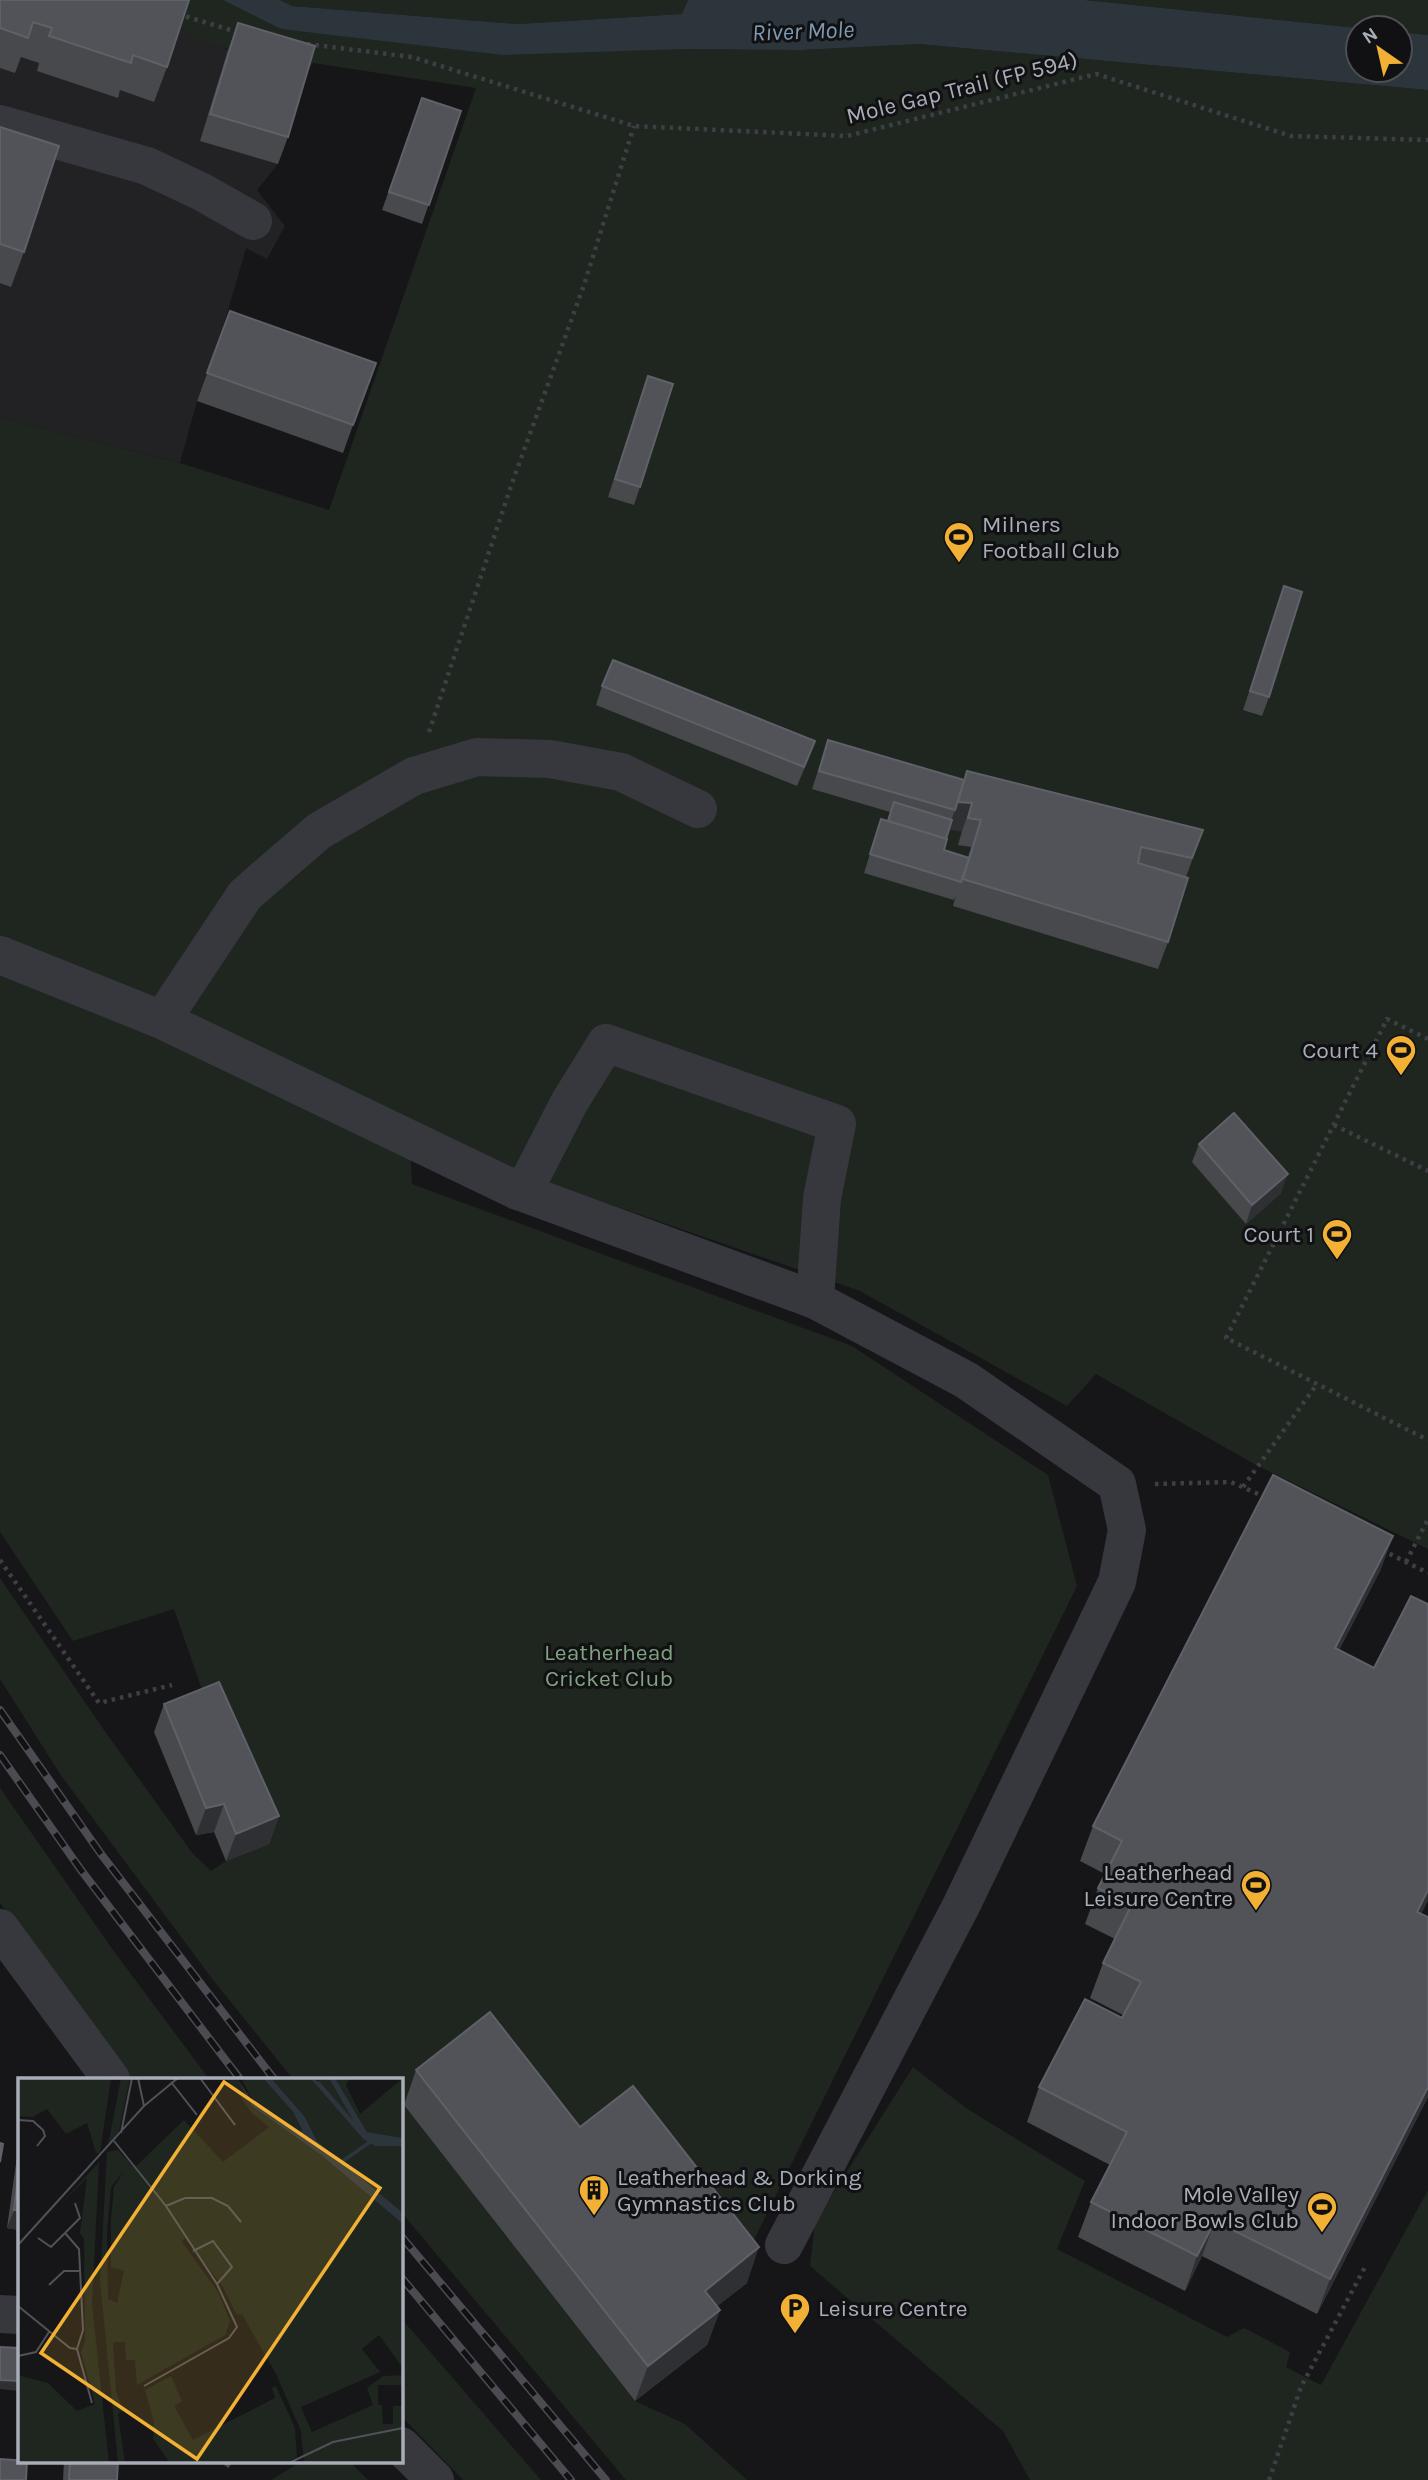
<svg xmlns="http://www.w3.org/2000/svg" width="1428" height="2480" font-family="Karla,sans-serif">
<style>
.built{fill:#222225}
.green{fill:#1e261f}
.water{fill:#2c353c}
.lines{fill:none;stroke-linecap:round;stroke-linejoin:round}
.path{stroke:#3d3f44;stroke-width:4.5;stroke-dasharray:3.5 5;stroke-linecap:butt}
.minor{stroke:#37383d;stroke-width:38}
.rail-casing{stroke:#4a4c52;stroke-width:8}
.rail{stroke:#111113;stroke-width:5;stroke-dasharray:16;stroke-linecap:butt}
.wall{fill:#47494d;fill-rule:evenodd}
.shaded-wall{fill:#2f3033}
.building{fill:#525359;stroke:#5f6168;stroke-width:2}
.labels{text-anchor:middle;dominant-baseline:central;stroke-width:6;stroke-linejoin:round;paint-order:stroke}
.street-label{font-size:23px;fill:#a8adb8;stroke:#111113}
.poi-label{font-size:23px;fill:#a8adb8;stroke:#111113;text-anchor:end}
.park-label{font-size:23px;fill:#7fa381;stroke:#111113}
.water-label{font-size:24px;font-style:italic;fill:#7f9bb3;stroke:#111113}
.inset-river{fill:none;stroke:#2c353c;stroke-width:3.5}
.inset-road{fill:none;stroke:#505258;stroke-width:2}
.view{fill:#f2b134;fill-opacity:0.15;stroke:#f2b134;stroke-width:3.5}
.inset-edge{fill:none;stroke:#a8adb8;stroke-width:3.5}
</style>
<rect width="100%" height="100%" fill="#161618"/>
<!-- built -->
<polygon class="built" points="0,0 180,25 228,50 305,73 278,164 257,190 285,226 267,259 246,248 220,338 197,401 180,463 0,417"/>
<!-- green -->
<g class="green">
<polygon points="105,0 223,0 281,29 683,49 802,50 919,44 1428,90 1428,1549 1256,1465 1096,1374 1067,1406 860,1291 531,1177 410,1142 412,1184 852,1346 1048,1475 1077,1586 738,2272 567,2162 404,2105 635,2401 685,2424 747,2480 626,2480 401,2212 401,2079 293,2079 213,1980 60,1774 0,1679 0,1578 104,1730 193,1854 211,1871 226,1861 209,1710 174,1609 73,1641 0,1532 0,417 180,463 329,510 476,88 313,63 305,73 192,38 179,25"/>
<polygon points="280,0 688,0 683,14 517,24 292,6"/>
<polygon points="1085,0 1428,0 1428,35 1400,32 1400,28 1358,28"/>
<polygon points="0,1788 113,1950 209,2079 128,2079 0,1903"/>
<polygon points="913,2067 966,2108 1085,2181 1057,2249 1227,2337 1244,2328 1290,2352 1286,2367 1321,2385 1428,2190 1428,2480 1030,2480 1003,2431 810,2266 815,2222"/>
<polygon points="401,2318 541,2480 463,2480 401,2416"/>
<polygon points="302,2461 349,2461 368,2480 271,2480"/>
</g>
<!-- water -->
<polygon class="water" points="223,0 280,0 292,6 517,24 682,14 688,0 1085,0 1358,28 1358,70 1400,70 1400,32 1428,35 1428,90 919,44 802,50 683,49 503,55 281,29"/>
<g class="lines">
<!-- path -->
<g class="path">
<polyline points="178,14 240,33"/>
<polyline points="307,44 412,57 634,126 847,136 1096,74 1291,136 1428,140"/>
<polyline points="429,732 511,486 584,285 634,126"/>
<polyline points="1428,1039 1387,1019 1226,1338 1428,1440"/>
<polyline points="1334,1125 1428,1171"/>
<polyline points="1155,1484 1231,1482 1265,1497"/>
<polyline points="1243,1487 1317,1384"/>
<polyline points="1382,1550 1428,1573"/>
<polyline points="0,1560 99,1703 172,1685"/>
<polyline points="1406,1562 1428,1519"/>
<polyline points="1269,2480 1301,2387 1365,2267"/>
</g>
<!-- minor -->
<g class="minor">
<polyline points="0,124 147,166 202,192 253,221"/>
<polyline points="0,955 162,1020 518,1191 815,1300 966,1380 1117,1484 1127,1530 1117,1582 961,1906 784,2245"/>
<polyline points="162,1020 245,895 319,831 414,776 477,757 550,759 621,772 698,809"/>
<polyline points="518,1191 531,1177 569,1103 606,1043 837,1124 822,1198 815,1300"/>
<polyline points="0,1928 111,2079"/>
<polyline points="0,2314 19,2315"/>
<polyline points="401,2446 435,2480"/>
</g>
<!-- rail casing -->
<g class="rail-casing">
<g id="rail">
<polyline points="0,1710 101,1854 274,2079"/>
<polyline points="0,1755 81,1870 240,2079"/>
<polyline points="401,2236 606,2480"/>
<polyline points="401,2277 571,2480"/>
</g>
</g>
<!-- rail -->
<use href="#rail" class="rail"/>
</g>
<!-- wall -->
<g class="wall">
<polygon points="0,0 167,67 154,102 120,90 118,98 37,71 39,63 21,57 15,73 0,68"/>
<polygon points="238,23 288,137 278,164 200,141 228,50"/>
<polygon points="422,98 461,111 422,224 382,210"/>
<polygon points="0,127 24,252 11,287 0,283"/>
<polygon points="230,311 353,425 343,453 197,401"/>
<polygon points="648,376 640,487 634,505 608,497"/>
<polygon points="1284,586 1269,697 1262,716 1243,710"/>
<polygon points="602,686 808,760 797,786 596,705"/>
<path d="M 828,740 L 964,780 L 1203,830 L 1186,877 L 1168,942 L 1158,969 L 953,906 L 956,895 L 954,900 L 864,873 L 881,819 L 887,821 L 890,812 L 812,789 ZM 949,829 L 962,831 L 958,845 L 971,847 L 968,857 L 944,850 Z"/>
<polygon points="1199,1144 1281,1193 1246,1224 1192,1162"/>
<polygon points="1393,1536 1380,1571 1339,1650 1374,1668 1428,1604 1428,1900 1421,1914 1428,2097 1317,2314 1202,2256 1185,2291 1078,2237 1091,2202 1110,2165 1027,2122 1039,2087 1122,2018 1123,2015 1090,1998 1103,1963 1115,1939 1085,1924 1098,1888 1105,1874 1080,1861 1093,1826"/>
<polygon points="164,1704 279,1816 269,1844 226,1861 214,1832 196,1835 154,1732"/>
<polygon points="416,2070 580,2127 747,2283 717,2306 720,2310 707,2345 635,2401 404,2105"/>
<polygon points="19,2142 19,2230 7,2228"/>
<polygon points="64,2461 118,2461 117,2480 63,2480"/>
<polygon points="220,2461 234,2461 228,2468"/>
</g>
<!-- shaded-wall -->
<g class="shaded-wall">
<polygon points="958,802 972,803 962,831 948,829"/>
<polygon points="1288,1174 1281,1193 1246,1224 1252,1205"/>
<polygon points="1393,1536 1380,1571 1322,1683 1335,1648"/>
<polygon points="224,1804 214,1832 196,1835 206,1808"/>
<polygon points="279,1816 269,1844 226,1861 236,1834"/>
<polygon points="1428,1890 1428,1900 1404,1947 1417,1912"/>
<polygon points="1428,2087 1428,2097 1317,2314 1330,2279"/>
<polygon points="14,2210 19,2210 19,2230 7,2228"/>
<polygon points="1215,2221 1202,2256 1185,2291 1197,2256"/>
<polygon points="759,2247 747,2283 692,2326 705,2291"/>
<polygon points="720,2310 707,2345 635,2401 648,2366"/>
<polygon points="0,2380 19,2381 19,2391 0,2389"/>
</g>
<!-- building -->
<g class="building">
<polygon points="0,0 189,0 167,67 133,55 131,63 49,36 52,28 33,22 28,38 0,28"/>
<polygon points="238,23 315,46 288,137 210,114"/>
<polygon points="422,98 461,111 429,205 389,192"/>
<polygon points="0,127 59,146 24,252 0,244"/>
<polygon points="230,311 376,363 353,425 207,373"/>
<polygon points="648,376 673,384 640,487 615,479"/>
<polygon points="1284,586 1302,592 1269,697 1250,691"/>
<polygon points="613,660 815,741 804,767 602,686"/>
<polygon points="828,740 964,780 955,810 819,771"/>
<polygon points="967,771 1203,830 1192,858 1141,847 1138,863 1188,878 1168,942 963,879 981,820 968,818 972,803 958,802"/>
<polygon points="894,802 952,820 946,839 888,821"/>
<polygon points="881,819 947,839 944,850 969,858 961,882 870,854"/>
<polygon points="1234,1113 1288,1174 1252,1205 1199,1144"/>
<polygon points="1273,1475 1393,1536 1335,1648 1374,1668 1411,1596 1428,1604 1428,1890 1417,1912 1428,1917 1428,2087 1330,2279 1215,2221 1197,2256 1091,2202 1127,2132 1039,2087 1085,1999 1122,2018 1141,1982 1103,1963 1131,1906 1098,1888 1122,1841 1093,1826"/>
<polygon points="219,1682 279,1816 236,1834 224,1804 206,1808 164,1704"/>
<polygon points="490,2012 580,2127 633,2086 759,2247 705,2291 720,2310 648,2366 416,2070"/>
<polygon points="0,2143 3,2144 0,2162"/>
<polygon points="19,2168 19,2210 14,2210"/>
<polygon points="0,2347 19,2348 19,2381 0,2380"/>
<polygon points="0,2459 27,2461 26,2480 0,2480"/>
<polygon points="70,2461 118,2461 117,2480 69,2480"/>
</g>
<!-- icons -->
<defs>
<g id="stadium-pin" transform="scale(1.575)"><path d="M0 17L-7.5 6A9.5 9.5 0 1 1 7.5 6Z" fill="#f2b134" stroke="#111113"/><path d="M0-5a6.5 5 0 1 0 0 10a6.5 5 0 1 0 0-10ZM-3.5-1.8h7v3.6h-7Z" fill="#111"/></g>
<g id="building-pin" transform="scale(1.575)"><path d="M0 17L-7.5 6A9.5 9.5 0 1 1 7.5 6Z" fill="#f2b134" stroke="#111113"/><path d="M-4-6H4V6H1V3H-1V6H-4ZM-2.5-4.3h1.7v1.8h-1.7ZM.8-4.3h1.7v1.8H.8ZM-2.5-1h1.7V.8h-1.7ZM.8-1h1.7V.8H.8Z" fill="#111"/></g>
<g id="parking-pin" transform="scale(1.575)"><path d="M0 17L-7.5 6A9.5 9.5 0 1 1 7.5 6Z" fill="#f2b134" stroke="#111113"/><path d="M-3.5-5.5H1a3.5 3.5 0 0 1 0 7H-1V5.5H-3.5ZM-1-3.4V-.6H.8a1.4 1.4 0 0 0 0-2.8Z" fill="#111"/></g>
</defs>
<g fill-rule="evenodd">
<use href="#stadium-pin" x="959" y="537"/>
<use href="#stadium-pin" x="1401" y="1050"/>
<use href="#stadium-pin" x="1337" y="1234"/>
<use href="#stadium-pin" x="1256" y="1885"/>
<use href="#building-pin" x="594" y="2190"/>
<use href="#stadium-pin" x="1322" y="2207"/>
<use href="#parking-pin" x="795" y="2308"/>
</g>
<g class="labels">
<!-- street labels -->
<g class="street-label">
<text transform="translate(962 88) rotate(-14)">Mole Gap Trail (FP 594)</text>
</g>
<!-- poi labels -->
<g class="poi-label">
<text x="982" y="524" text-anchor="start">Milners<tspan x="982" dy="26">Football Club</tspan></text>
<text x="1378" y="1050">Court 4</text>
<text x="1314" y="1234">Court 1</text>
<text x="1233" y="1872">Leatherhead<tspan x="1233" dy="26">Leisure Centre</tspan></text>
<text x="617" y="2177" text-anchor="start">Leatherhead &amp; Dorking<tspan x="617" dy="26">Gymnastics Club</tspan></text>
<text x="1299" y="2194">Mole Valley<tspan x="1299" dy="26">Indoor Bowls Club</tspan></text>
<text x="818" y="2308" text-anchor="start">Leisure Centre</text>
</g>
<!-- park labels -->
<g class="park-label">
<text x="609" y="1652">Leatherhead<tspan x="609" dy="26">Cricket Club</tspan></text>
</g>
<!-- water labels -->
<g class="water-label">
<text transform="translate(803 31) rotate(-2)">River Mole</text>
</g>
</g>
<!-- overview -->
<g transform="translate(18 2078)">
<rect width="385" height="385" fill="#161618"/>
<path d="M 0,0 L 93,0 L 82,75 L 78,75 L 69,45 L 48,56 L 29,31 L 15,39 L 0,38 ZM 103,0 L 112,0 L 101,53 L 90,67 ZM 208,0 L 219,0 L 234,28 L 303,77 L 385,146 L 385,290 L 361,257 L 344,271 L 362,294 L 283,329 L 294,354 L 355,327 L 349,310 L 365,298 L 385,297 L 385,307 L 360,307 L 360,327 L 364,327 L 365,346 L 375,346 L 375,328 L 385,328 L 385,385 L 286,385 L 283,353 L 258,296 L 224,236 L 219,237 L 205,209 L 167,160 L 164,164 L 200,214 L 212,243 L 207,257 L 119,307 L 117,282 L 108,282 L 107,264 L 95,264 L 98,313 L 105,332 L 100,336 L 107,385 L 100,385 L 82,203 L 89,74 L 100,72 L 116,90 L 166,42 L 205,84 L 251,49 L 234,35 ZM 106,93 L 96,109 L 93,142 L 93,189 L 106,193 L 99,225 L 90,221 L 89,154 L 93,109 ZM 223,0 L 245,0 L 275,34 L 284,53 L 279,56 L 237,27 ZM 253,0 L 292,0 L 345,61 L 357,68 L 385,68 L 385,135 L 299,63 L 287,39 ZM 298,0 L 311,0 L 329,25 L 335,43 ZM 317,0 L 332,0 L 328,7 L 342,36 L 385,0 L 385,60 L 349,54 ZM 81,84 L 74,226 L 91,385 L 0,385 L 0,297 L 30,305 L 59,333 L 77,326 L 63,274 L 67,263 L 66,161 L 62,155 L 69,100 L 41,128 ZM 153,298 L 164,323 L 156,328 L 175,362 L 257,320 L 254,310 L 258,308 L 277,350 L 279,379 L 267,385 L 152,385 L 135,361 L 136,344 L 127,312 Z" fill="#1e261f" fill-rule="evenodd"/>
<path d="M 219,0 L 237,27 L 280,56 L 284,52 L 275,34 L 245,0 L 253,0 L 287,39 L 299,63 L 385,135 L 385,146 L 303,77 L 234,28 ZM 292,0 L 302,4 L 335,42 L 311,0 L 317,0 L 349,54 L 385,60 L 385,68 L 357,68 L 345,61 Z" fill="#2c353c"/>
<path class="inset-river" d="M 319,87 L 355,62"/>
<path class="inset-road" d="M 182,0 L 217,47M 153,4 L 179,37M 126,28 L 160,0M 0,42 L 15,43 L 25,52 L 27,58 L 19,68M 103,55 L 114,0M 96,63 L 148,128 L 199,206 L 219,249 L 211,260 L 126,308M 148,128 L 167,120 L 194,120 L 210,128 L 223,144M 47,155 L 62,140 L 57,125M 20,160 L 33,169 L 47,155 L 61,171 L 65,252 L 59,271M 0,167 L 126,28 L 120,0M 175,173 L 195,163 L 214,189 L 199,206M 31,207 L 46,193 L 63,193M 0,228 L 52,270 L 59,271M 59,271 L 74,325M 0,278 L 18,274 L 31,254M 271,385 L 315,364 L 385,350"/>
<path class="view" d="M 206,4 L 362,110 L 179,381 L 23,275 Z"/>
<rect width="385" height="385" class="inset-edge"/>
</g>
<!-- north arrow -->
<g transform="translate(1379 49) rotate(326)"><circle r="33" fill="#111113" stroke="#4d4f55" stroke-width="2"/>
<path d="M0-5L12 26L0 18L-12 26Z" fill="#f2b134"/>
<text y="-10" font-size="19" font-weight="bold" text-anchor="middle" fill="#a8adb8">N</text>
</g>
</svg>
